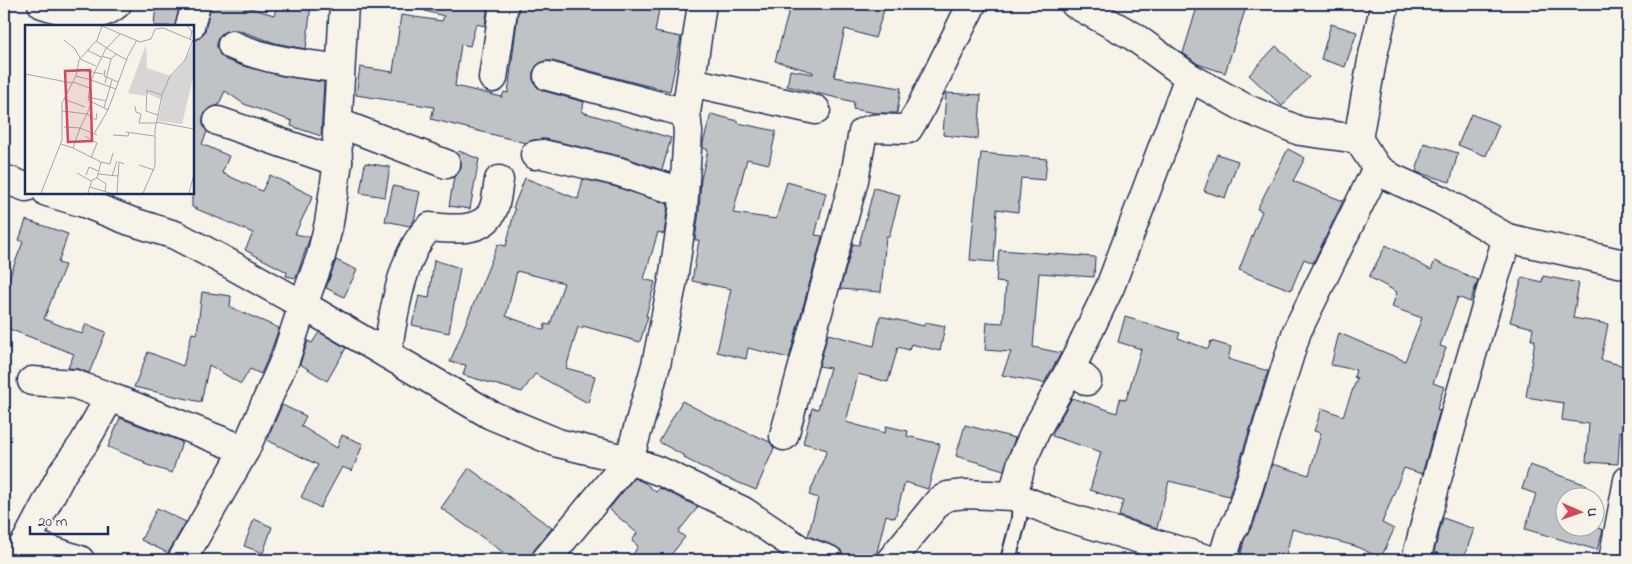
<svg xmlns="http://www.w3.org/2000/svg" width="1632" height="564" font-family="'Indie Flower',sans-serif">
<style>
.building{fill:#c0c3c5;stroke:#1b2f5e;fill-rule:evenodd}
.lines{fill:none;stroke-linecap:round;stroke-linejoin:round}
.lane-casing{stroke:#1b2f5e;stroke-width:18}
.street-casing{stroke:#1b2f5e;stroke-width:31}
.lane{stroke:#f7f3e8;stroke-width:14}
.street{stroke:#f7f3e8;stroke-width:28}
.inset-road{fill:none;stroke:#9fa5b1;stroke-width:1}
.view{fill:#d1495b;fill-opacity:0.15;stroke:#d1495b;stroke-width:2.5}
.inset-edge{fill:none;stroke:#1b2f5e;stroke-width:2.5}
</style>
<rect width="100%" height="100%" fill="#f7f3e8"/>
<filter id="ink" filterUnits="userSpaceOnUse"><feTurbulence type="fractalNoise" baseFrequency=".02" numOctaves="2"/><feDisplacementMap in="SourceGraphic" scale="10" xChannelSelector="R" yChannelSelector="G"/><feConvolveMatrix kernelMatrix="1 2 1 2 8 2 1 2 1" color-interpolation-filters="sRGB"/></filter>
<g filter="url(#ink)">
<!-- building -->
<g class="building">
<polygon points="156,4 180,4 175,26 154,26"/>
<polygon points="211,4 236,4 274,15 278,4 311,4 306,49 275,43 238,30 230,30 222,33 217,40 217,47 220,55 226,60 240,65 282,76 324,82 321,136 291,126 292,121 244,104 225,91 218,106 215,106 207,110 203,116 203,124 207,132 202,144 229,156 222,173 262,191 270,175 313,196 295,234 310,237 296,278 286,276 287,272 245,250 253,233 192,207 192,41 201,37 205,31"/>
<polygon points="426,4 488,4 485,26 476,24 470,46 461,44 455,86 502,97 504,92 508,93 519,4 660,4 655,32 681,37 670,91 640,84 552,61 544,61 537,65 533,72 533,80 537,87 544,91 584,102 582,112 671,138 662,170 624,157 546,139 533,140 526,143 431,119 434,107 356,95 360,67 393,72 401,15 442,21 443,19 444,16 425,11"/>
<polygon points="791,4 886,4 875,38 845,29 834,77 901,88 897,113 876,113 853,109 854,102 787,86 790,70 813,74 813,72 775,61"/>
<polygon points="1198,4 1247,4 1225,73 1198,64 1183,53"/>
<polygon points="1331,24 1357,32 1345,67 1321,59"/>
<polygon points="1276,46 1309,77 1282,106 1249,75"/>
<polygon points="946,93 981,95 978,139 943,135"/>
<polygon points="711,114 738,121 738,123 776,131 769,164 747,159 733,213 776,219 787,182 826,193 815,235 822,236 821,241 789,358 748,348 746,359 717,352 731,289 692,281 699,240 695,240 699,212 701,179 708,150 703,148 703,143"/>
<polygon points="1471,114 1499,125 1486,156 1458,145"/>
<polygon points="1424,143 1458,153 1450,182 1416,172"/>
<polygon points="1288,149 1305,158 1293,181 1343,201 1313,263 1304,259 1291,290 1239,270 1262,211 1257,209"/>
<polygon points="459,151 479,159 470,209 449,206 454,177 461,169 461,162 458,154"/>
<polygon points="981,153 1047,159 1045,180 1021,178 1018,212 997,209 994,262 970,260 974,214"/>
<polygon points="1217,154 1238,161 1225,198 1204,191"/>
<polygon points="365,163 390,167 385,197 360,193"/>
<path d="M 525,178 L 578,199 L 583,179 L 616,187 L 668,204 L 664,234 L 658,232 L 644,279 L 655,282 L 646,316 L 648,316 L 640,342 L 583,326 L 582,329 L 578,327 L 566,368 L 595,376 L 588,403 L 535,374 L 522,392 L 463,375 L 466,365 L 450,362 L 498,244 L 506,246 L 515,209 L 513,208 ZM 517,271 L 564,283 L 550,325 L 545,324 L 544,330 L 506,316 Z"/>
<polygon points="393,186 420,192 414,221 410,226 385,221"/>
<polygon points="874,188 900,195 889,237 886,236 881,292 840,289 853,244 859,245"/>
<polygon points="26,220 68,234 58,263 65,265 44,319 82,334 86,324 106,332 89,373 79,369 68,368 74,354 4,327 4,291 23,242 19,240"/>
<polygon points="1386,245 1431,270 1435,261 1478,280 1470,302 1458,297 1440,346 1446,348 1433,383 1444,387 1437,409 1440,410 1422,474 1404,468 1382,523 1394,529 1381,558 1355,546 1292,529 1285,560 1268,560 1241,554 1244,540 1254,523 1272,464 1309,475 1321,433 1314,431 1322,408 1343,416 1357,378 1354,377 1356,370 1331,365 1339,333 1405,361 1422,318 1392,307 1397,292 1369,277"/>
<polygon points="999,250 1095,257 1094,277 1039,273 1033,347 1061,353 1044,383 1002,375 1011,352 985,350 987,322 1003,323 1006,283 996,282"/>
<polygon points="336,260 357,270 344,297 326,288"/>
<polygon points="434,260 460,268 449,333 412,325 419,296 429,298"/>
<polygon points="1543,276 1579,283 1573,318 1608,324 1601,360 1628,367 1628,432 1620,431 1618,464 1586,462 1589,424 1562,420 1564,403 1526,397 1535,340 1531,340 1533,328 1510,322 1522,277 1542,282"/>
<polygon points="202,292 231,296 230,307 279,328 271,351 261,374 250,369 241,384 209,365 201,402 134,387 148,352 183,366 192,333 197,334"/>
<polygon points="880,316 924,326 925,322 945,326 940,351 911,344 909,350 898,347 888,382 858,374 846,422 885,433 886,426 908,431 907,436 940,444 928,489 905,482 895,518 886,515 875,560 844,560 841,550 835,546 808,536 818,498 809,495 827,450 803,443 812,408 818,409 830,368 819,366 828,334 874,346"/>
<polygon points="1125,317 1180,333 1178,338 1208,349 1211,341 1231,347 1228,359 1268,371 1229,496 1169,481 1157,528 1119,516 1123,501 1090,490 1101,452 1052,436 1055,428 1072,398 1117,413 1120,398 1126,400 1141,349 1118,342"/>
<polygon points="319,332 346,348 327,381 300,364 308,341 312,343"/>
<polygon points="682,401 720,421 721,420 752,435 752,434 770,442 774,448 756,490 725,477 724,478 684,458 685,456 659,442"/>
<polygon points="282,405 306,416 301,426 337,448 342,435 363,444 352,471 342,467 320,508 301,497 318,465 267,440"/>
<polygon points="120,418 182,442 172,473 144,464 145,462 108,447"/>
<polygon points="965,425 1015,438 1004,470 956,456"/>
<polygon points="1530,465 1587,485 1584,496 1564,496 1564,526 1593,526 1603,530 1597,550 1525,529 1536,494 1522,489"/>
<polygon points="469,468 552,528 534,550 531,560 514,560 441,508"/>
<polygon points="634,478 645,483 656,492 660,488 698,507 678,532 685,537 667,560 630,560 638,546 632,541 637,533 609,509"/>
<polygon points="157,508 186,522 168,553 141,540"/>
<polygon points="1443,518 1474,529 1463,560 1458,560 1434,552"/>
<polygon points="254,519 272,527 263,553 244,546"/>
</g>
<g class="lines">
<!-- lane casing -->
<g class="lane-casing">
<polyline id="lane" points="1008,560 1019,519 1020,499"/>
</g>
<!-- street casing -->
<g class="street-casing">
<g id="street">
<path d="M 42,4 C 67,11 94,24 117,4"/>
<polyline points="702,4 686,113 688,132 683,211 673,280 656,365 629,460 664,473 743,511 801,550 829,560"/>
<polyline points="1075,4 1133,36 1189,77 1245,108 1300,131 1358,139"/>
<polyline points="1385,4 1373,55 1358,139 1377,168 1392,178 1441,200 1507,238 1628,265"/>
<polyline points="190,26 196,4"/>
<path d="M 232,45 C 266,60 303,65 340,68"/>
<polyline points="548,76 686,113"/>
<polyline points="493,78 504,4"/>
<polyline points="691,82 816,110"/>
<polyline points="218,121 338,162"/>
<polyline points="339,123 446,164"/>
<polyline points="535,155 542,154 620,172 648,182 684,192"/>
<polyline points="4,179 26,187"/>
<polyline points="47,192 84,203 130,221 175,235 221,259 303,305 321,256 329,223 338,162 337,134 344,4"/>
<path d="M 387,354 C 393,318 402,251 430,227 C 449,229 482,233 492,212 C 497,203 497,190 499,180"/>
<polyline points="1073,364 1110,287 1189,77"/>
<polyline points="32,381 74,384 110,397 245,450"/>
<path d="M 784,436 L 854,180 L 863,132 C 878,125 891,130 908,129 L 918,113 L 972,4"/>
<polyline points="1013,496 1022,461 1036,430 1073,364 1077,372 1087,381"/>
<polyline points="26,542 80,560"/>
<polyline points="12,560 26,542 63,472 84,443 110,397"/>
<polyline points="182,560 245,450 286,357 303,305 491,415 558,443 629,460 546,560"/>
<polyline points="891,560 939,501 948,496 965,494 1013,496 1063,516 1210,560"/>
<polyline points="1222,560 1230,534 1239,518 1297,331 1377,168"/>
<path d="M 1416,560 C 1443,452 1474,345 1507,238"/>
<polyline points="1613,560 1628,480"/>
</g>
</g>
<!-- lane -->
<use href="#lane" class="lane"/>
<!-- street -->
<use href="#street" class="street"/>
</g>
</g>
<!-- overview -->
<g transform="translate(25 25)">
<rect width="169" height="169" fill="#f7f3e8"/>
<path d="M 169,18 L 169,49 L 157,99 L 133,96 L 137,75 L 121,68 L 120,71 L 103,68 L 121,20 L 122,43 L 146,51 L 159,37 Z" fill="#d7d6d4"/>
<path class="inset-road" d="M 77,1 L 115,17 L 126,14 L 130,4 L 138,3 L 169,16M 162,1 L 167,6 L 165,14M 39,15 L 50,24 L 55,33M 71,16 L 91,29M 82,23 L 95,9M 62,25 L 76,32M 77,31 L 86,34 L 91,29 L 102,35M 55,34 L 71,41M 52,44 L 78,49M 80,45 L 79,51 L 93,57M 0,49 L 47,58M 51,51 L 66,55 L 81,23M 48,57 L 65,63M 80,58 L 86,34M 63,72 L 81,76M 39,74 L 60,82M 110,81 L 111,87 L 116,89 L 114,98 L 131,98M 79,83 L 87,55M 83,85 L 103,31 L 112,15M 37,86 L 62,89 L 66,78M 72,88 L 71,95 L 62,89 L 55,103 L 72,110M 133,90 L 121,86 L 122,65 L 137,70M 131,97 L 169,104M 101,107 L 129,111M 69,109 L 83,85 L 63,75 L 66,55 L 91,64M 88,110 L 103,111 L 104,108M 60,111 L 72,118 L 66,133M 36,119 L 48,123 L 55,103 L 39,102M 48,123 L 76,137 L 72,153 L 67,155 L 63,168M 76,137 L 85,139 L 88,128M 114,140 L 129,145M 52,148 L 66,156M 73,149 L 93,151M 61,150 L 64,142 L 73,146M 87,151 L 92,136M 72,153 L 81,159 L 80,166M 65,162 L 85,168M 16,168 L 37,115 L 37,78 L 51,51 L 54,35 L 72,15 L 77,1M 92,168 L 94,137 L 99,139M 118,168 L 130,141 L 130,105 L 137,70 L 145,51 L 160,35 L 168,15M 164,168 L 169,149"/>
<path class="view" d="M 65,45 L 67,116 L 43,117 L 40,46 Z"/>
<rect width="169" height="169" class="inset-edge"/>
</g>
<!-- margin -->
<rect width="1632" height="564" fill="none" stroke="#f7f3e8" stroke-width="20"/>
<rect x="10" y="10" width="1612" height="544" fill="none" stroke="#1b2f5e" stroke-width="2" filter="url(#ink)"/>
<!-- north arrow -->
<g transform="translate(1580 512) rotate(92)"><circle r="24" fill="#f7f3e8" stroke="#9fa5b1"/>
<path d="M0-4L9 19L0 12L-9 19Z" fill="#d1495b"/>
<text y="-8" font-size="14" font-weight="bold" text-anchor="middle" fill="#1b2f5e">U</text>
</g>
<!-- scale -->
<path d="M30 526v8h78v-8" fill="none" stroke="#1b2f5e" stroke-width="2.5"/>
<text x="38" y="526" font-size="15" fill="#1b2f5e" stroke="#f7f3e8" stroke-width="4" paint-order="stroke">20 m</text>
</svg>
